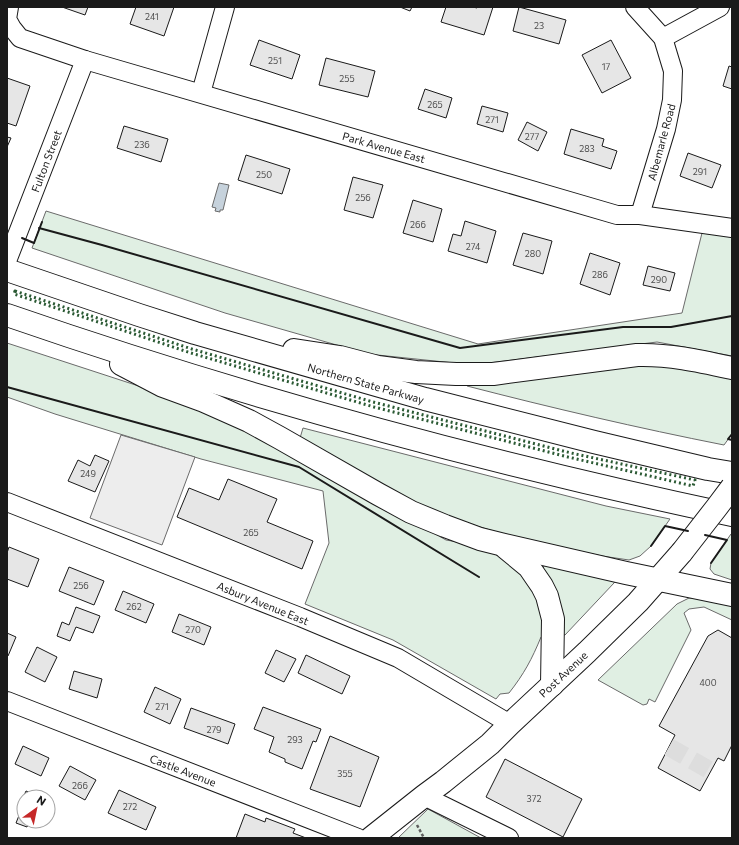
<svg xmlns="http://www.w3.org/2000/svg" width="739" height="845" font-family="Commissioner,sans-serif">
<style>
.green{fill:#e0efe3;stroke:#6a6a6a}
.parking{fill:#ededed;stroke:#6a6a6a}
.water{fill:#c6d2dc;stroke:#6a6a6a}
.building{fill:#e6e6e6;stroke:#1a1a1a}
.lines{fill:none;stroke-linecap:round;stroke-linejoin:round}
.minor-tunnel{stroke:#ddd;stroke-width:18;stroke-dasharray:18 9;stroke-linecap:butt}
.minor-casing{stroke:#1a1a1a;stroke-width:20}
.major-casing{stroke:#1a1a1a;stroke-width:24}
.highway-casing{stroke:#1a1a1a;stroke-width:24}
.path{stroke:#5f5f5f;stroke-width:2.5;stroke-dasharray:3 2;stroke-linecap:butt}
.minor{stroke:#fff;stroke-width:18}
.major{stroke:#fff;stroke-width:22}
.highway{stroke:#fff;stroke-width:22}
.major-bridge-casing{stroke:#1a1a1a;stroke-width:24;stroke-linecap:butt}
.major-bridge{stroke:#fff;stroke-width:22}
.hedge{stroke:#2b5a34;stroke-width:3;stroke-dasharray:2 3;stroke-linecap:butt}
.wall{stroke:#1a1a1a;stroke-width:2}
.labels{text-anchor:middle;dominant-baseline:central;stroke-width:3;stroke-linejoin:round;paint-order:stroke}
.number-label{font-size:9px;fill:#4d4d4d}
.street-label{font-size:11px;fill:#1a1a1a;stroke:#fff}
</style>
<rect width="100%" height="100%" fill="#fff"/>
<!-- green -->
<g class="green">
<polygon points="46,211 478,344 682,313 702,233 727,236 732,237 732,356 657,342 473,365 368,354 225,313 32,248"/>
<path d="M 7,343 L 203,407 L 275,444 L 446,540 L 487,547 L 516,564 L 535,582 L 546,637 L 541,637 C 532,659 524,674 509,693 L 500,694 L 496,699 L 393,640 L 305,604 L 329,543 L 323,491 L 201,459 L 55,414 L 7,397 Z"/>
<path d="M 641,361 L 732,373 L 732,434 L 724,445 C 638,428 552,408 467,386 L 471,381 Z"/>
<polygon points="303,428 606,506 670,519 651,546 640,556 629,560 602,556 524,540 463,522 420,506 300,438"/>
<polygon points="731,534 732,534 732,580 714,574 710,569 711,563"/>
<polygon points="544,565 617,578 614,583 565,635 562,635 543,569"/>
<polygon points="689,598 720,598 732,601 732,620 704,607 689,609 684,613 691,630 655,702 649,699 647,704 643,705 598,680 677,604"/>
<polygon points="428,809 481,838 398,838"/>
</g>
<!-- parking -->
<polygon class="parking" points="121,435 195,457 162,545 90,518"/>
<!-- water -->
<polygon class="water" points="219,183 229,185 223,210 220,210 220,212 215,211 216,208 212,207"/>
<!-- building -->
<g class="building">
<polygon points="62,7 88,7 85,15"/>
<polygon points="136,7 174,7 164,36 130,24"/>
<polygon points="400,7 412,7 410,11"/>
<polygon points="446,7 473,7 477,8 478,7 493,7 484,35 441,22"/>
<polygon points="519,7 566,20 559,44 513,31"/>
<polygon points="259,40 300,55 292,79 250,65"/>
<polygon points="611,40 631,78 602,93 582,55"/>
<polygon points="326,58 375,71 368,97 319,85"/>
<polygon points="729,66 732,67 732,89 723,86"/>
<polygon points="7,78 30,86 16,126 7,123"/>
<polygon points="425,89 452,98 446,118 418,109"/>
<polygon points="482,106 508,113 503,132 477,124"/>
<polygon points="527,122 547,132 538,151 518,140"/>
<polygon points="124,126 168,139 161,162 117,148"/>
<polygon points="571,129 604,139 602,146 617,151 611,169 564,154"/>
<polygon points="7,137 11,138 7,147"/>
<polygon points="688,153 721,165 712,188 680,176"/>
<polygon points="246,155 290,169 282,194 238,180"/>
<polygon points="353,177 383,185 373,218 344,210"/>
<polygon points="413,200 442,209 433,242 403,233"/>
<polygon points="465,221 496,231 487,263 448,251 453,234 461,236"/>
<polygon points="523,233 552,241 543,274 513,265"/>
<polygon points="590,253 620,263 610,295 580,284"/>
<polygon points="648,266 675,273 670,291 643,285"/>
<polygon points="95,455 109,461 95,492 68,481 78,460 90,466"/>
<polygon points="228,479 277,499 267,522 313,541 302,569 177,517 189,488 219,500"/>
<polygon points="9,547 39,559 28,587 7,579 7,553"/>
<polygon points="69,567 104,581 94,605 59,591"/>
<polygon points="123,591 154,604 146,623 115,610"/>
<polygon points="76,607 100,616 93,633 76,627 70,641 57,636 62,622 69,625"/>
<polygon points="179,614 211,627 204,645 172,632"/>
<polygon points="718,630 732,638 732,745 724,761 718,758 700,791 658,768 675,735 659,726 708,636"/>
<polygon points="7,633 16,637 8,656 7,656"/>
<polygon points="37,647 57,657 45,682 25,672"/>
<polygon points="276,650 296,659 284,682 265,673"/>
<polygon points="306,655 350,676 342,694 298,673"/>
<polygon points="74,671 102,679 97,698 69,689"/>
<polygon points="155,687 181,699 170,724 144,712"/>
<polygon points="263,707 321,729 316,742 313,741 302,769 285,762 285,759 269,752 274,737 254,729"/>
<polygon points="191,708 235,724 228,744 184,728"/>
<polygon points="330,736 379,757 360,807 310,789"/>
<polygon points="23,746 49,758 41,776 15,764"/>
<polygon points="505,759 582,799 563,837 486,797"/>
<polygon points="70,766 96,780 85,800 59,786"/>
<polygon points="119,790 156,807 146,830 108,813"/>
<polygon points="26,791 38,795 37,797 24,797 24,803 21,802"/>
<polygon points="22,808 24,809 24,821 30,821 27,827 16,823"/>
<polygon points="245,814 265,822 266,818 295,829 293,833 306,838 236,838"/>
</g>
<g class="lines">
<!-- minor-tunnel -->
<polyline class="minor-tunnel" points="669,747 711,771"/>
<!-- minor casing -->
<g class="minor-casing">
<g id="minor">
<polyline points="9,7 7,19 12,28 20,38 85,60 617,215 640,215 732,228"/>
<polyline points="635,7 663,38 673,71 672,100 666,129 640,215"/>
<polyline points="663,38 720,7"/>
<polyline points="201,93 225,7"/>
<polyline points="7,261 85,60"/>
<polyline points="7,502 300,617 398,658 510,724"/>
<polyline points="7,701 358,838"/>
<polyline points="424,796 440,804 509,838"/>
</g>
</g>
<!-- major casing -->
<g class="major-casing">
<polyline id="major" points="371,838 424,796 443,782 490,744 510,724 587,652 638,602 682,552"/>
</g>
<!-- highway casing -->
<g class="highway-casing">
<g id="highway">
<polyline points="7,270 139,315 195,333 425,399 594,442 708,469 732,473"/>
<path d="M 7,315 C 244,397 487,463 732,515"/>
<path d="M 294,350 L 340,357 L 378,367 L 416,372 L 456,374 L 493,374 L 637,355 C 669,354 700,361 732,368"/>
<polyline points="121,364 163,386 204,401 249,421 280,438 378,494 411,512 445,526 480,539 500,544 626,573 732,595"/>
<polyline points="506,548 529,567 542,586 547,596 553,619 552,685"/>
</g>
</g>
<!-- path -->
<polyline class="path" points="417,825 424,838"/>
<!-- minor -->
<use href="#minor" class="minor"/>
<!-- major -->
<use href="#major" class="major"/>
<!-- highway -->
<use href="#highway" class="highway"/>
<!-- major-bridge casing -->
<g class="major-bridge-casing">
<polyline id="major-bridge" points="682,552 717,507 732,487"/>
</g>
<!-- major-bridge -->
<use href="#major-bridge" class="major-bridge"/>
<!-- hedge -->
<polygon class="hedge" points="15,291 192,349 373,402 571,453 695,480 693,486 568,457 374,407 191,353 14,294"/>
<!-- wall -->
<g class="wall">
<polyline points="7,209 7,210"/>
<polyline points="39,228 102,245 460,348 623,327 671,327 732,316"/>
<polyline points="22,238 34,243 42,222"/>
<polyline points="7,387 299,467 479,577"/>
<polyline points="732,434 728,439 732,440"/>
<polyline points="705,535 727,540 711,563"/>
<polyline points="651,546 665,526 688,531"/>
</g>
</g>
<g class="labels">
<!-- number labels -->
<g class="number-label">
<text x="152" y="16">241</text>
<text x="539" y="25">23</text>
<text x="275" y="60">251</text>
<text x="606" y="66">17</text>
<text x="347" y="78">255</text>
<text x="435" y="104">265</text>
<text x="492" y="119">271</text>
<text x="532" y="136">277</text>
<text x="142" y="144">236</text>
<text x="587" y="148">283</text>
<text x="700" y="171">291</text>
<text x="264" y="174">250</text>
<text x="363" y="197">256</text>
<text x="418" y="224">266</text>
<text x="473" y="246">274</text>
<text x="533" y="253">280</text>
<text x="600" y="274">286</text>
<text x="659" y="279">290</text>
<text x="88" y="473">249</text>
<text x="251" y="532">265</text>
<text x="81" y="585">256</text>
<text x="134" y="606">262</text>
<text x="193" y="629">270</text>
<text x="708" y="682">400</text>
<text x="162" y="706">271</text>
<text x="214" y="729">279</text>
<text x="295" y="739">293</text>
<text x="345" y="773">355</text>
<text x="80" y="785">266</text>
<text x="534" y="798">372</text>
<text x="130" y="806">272</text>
</g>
<!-- street labels -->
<g class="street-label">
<text transform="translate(661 142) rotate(-75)">Albemarle Road</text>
<text transform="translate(384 147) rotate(16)">Park Avenue East</text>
<text transform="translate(46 161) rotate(-69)">Fulton Street</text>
<text transform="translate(366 383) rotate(16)">Northern State Parkway</text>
<text transform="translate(263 603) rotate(22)">Asbury Avenue East</text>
<text transform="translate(563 674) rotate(-43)">Post Avenue</text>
<text transform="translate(183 770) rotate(21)">Castle Avenue</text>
</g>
</g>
<!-- border -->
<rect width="739" height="845" fill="none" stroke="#1a1a1a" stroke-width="16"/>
<!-- north arrow -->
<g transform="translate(36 809) rotate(33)"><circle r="19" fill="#ffffff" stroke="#a3a3a3"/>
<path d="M0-3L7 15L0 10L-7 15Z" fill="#c62828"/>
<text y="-6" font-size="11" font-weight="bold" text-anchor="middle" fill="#1a1a1a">N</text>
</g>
</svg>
